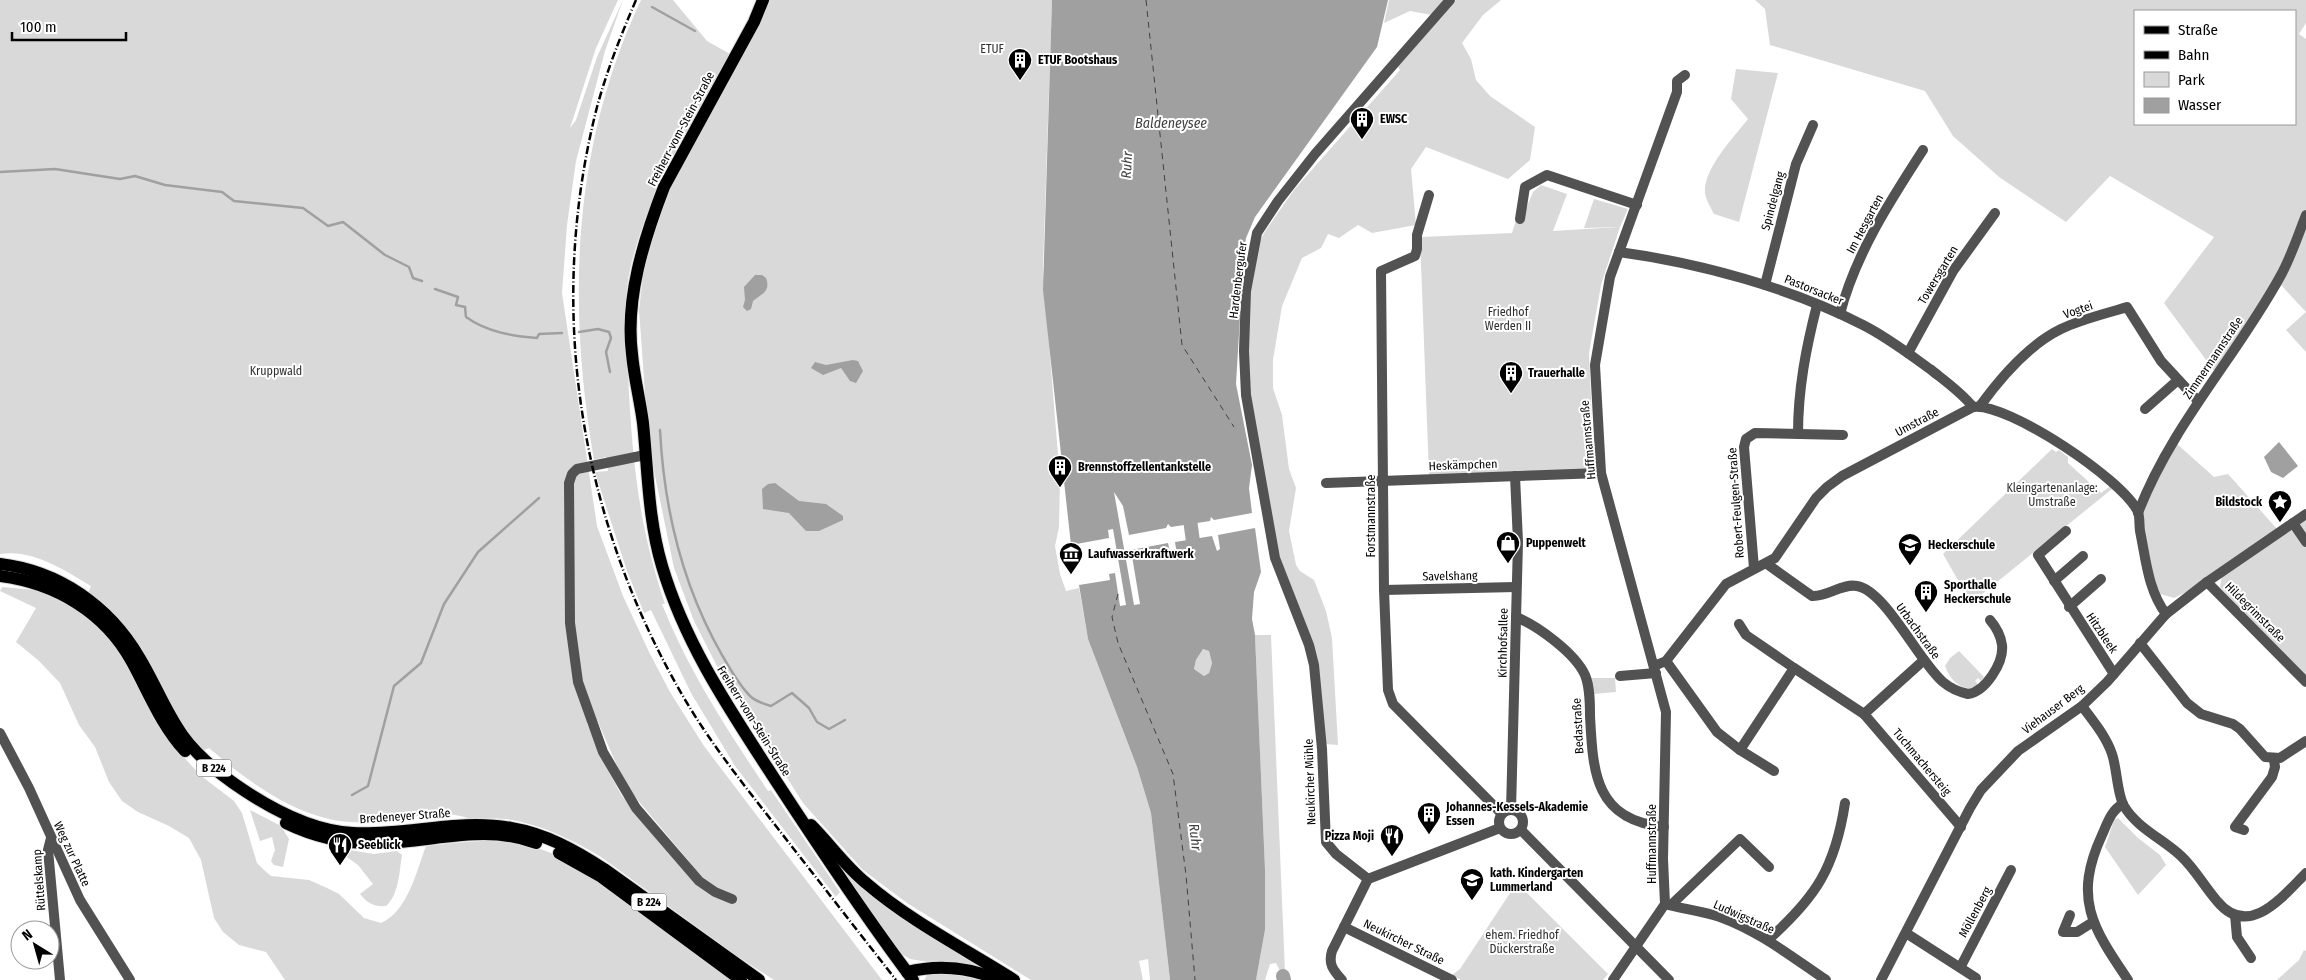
<svg xmlns="http://www.w3.org/2000/svg" width="2306" height="980" font-family="'Fira Sans Condensed',sans-serif">
<style>
.green{fill:#d9d9d9;fill-rule:evenodd}
.water{fill:#a0a0a0;fill-rule:evenodd}
.lines{fill:none;stroke-linecap:round;stroke-linejoin:round}
.stream{stroke:#a0a0a0;stroke-width:2.5}
.river{stroke:#a0a0a0;stroke-width:14}
.ferry{stroke:#414141;stroke-width:1;stroke-dasharray:6 5;stroke-linecap:butt}
.major-casing{stroke:#dbdbdb;stroke-width:14}
.minor{stroke:#525252;stroke-width:10}
.major{stroke:#000;stroke-width:12}
.rail{stroke:#000;stroke-width:2.5;stroke-dasharray:8 2.5 1 2.5;stroke-linecap:butt}
.labels{text-anchor:middle;dominant-baseline:central;stroke-width:4;stroke-linejoin:round;paint-order:stroke}
.shield{fill:#fff;stroke:#4c4c4c;stroke-width:1}
.shield-label{font-size:11px;font-weight:bold;fill:#000}
.park-label{font-size:12px;fill:#303030;stroke:#fff}
.poi-label{font-size:12px;font-weight:bold;fill:#000;stroke:#fff;text-anchor:start}
.street-label{font-size:12px;fill:#000;stroke:#fff}
.water-label{font-size:14px;font-style:italic;fill:#414141;stroke:#fff}
</style>
<rect width="100%" height="100%" fill="#fff"/>
<!-- green -->
<g class="green">
<path d="M 0,0 L 618,0 L 596,48 L 570,128 L 576,120 L 597,57 L 623,0 L 605,51 L 576,161 L 567,225 L 562,293 L 597,526 L 623,596 L 649,652 L 670,692 L 704,746 L 882,980 L 774,980 L 737,956 L 601,857 C 571,839 540,824 506,819 C 493,818 480,819 468,818 C 459,816 450,813 442,814 C 404,815 367,828 329,819 C 283,808 244,778 209,748 L 202,751 L 184,730 L 88,593 L 91,586 C 64,570 33,549 0,554 ZM 597,720 L 626,786 L 692,865 L 686,871 L 622,796 L 600,756 L 587,723 Z"/>
<path d="M 641,0 L 673,0 L 707,41 L 730,54 C 694,120 653,184 633,257 C 622,295 626,336 628,374 C 632,457 638,524 665,604 L 662,604 C 690,674 727,729 768,791 L 771,790 L 840,892 L 836,897 L 735,766 L 691,693 L 651,610 L 644,613 L 627,571 L 595,472 L 608,471 L 606,457 L 594,460 C 567,303 572,146 641,0 Z"/>
<polygon points="767,0 1052,0 1043,269 1060,480 1059,527 1055,546 1060,574 1066,591 1079,588 1088,639 1137,767 1151,813 1170,980 1150,980 1148,959 1139,961 1143,980 1031,980 907,903 863,870 803,803 721,674 694,621 674,568 649,447 639,310 645,260 671,183"/>
<polygon points="1389,0 1445,0 1432,15 1410,11 1384,23"/>
<polygon points="1456,0 1501,0 1483,15 1462,43 1471,59 1476,80 1490,96 1535,127 1530,160 1508,179 1426,147 1411,169 1416,225 1372,233 1358,225 1339,238 1328,234 1321,248 1302,258 1282,306 1273,360 1273,388 1282,415 1289,469 1296,488 1289,531 1296,565 1300,571 1314,580 1326,611 1332,638 1338,745 1325,744 1318,663 1279,561 1250,396 1246,349 1250,294 1259,242 1266,230 1294,190 1400,70 1398,67"/>
<path d="M 1755,0 L 2306,0 L 2306,23 L 2299,34 L 2306,39 L 2306,211 L 2273,282 L 2215,372 L 2164,303 L 2214,237 L 2110,176 L 2066,222 L 1999,177 L 1953,136 L 1925,91 L 1770,45 L 1765,9 ZM 2135,11 L 2295,11 L 2295,124 L 2135,124 Z"/>
<path d="M 1736,69 L 1778,73 L 1739,222 L 1714,214 C 1711,208 1706,200 1705,193 C 1703,169 1734,137 1748,119 L 1731,99 Z"/>
<polygon points="1541,185 1567,194 1553,231 1620,227 1601,285 1589,353 1594,469 1429,475 1420,237 1512,233 1517,217 1522,218 1533,192"/>
<polygon points="1594,199 1628,209 1620,227 1584,228"/>
<polygon points="2306,226 2306,312 2281,285"/>
<polygon points="2306,312 2306,352 2286,330"/>
<polygon points="2177,444 2214,477 2228,474 2277,529 2194,588 2174,598 2160,594 2154,586 2141,514 2152,485"/>
<polygon points="2052,449 2056,452 2059,450 2068,457 2068,463 2101,493 2109,487 2112,489 1971,603 1943,554"/>
<polygon points="2306,519 2306,679 2220,587 2222,575"/>
<path d="M 2,587 L 46,591 L 94,620 L 126,661 L 155,720 L 170,742 L 200,775 L 234,801 L 242,813 L 257,863 L 264,870 L 271,876 L 309,880 L 327,888 L 339,894 L 364,918 L 381,923 C 408,911 416,872 426,846 C 484,840 519,834 572,863 L 735,980 L 285,980 L 266,952 L 239,945 L 223,932 L 214,918 L 201,860 L 189,838 L 169,826 L 138,812 L 122,801 L 109,782 L 95,747 L 79,725 L 60,683 L 38,660 L 16,642 L 36,608 L 0,591 Z"/>
<polygon points="1255,635 1271,635 1285,972 1281,973 1276,963 1270,964 1265,980 1256,980 1265,930 1265,869"/>
<polygon points="1203,649 1209,651 1212,663 1209,673 1204,676 1194,669 1196,660"/>
<path d="M 1959,651 L 1984,677 L 1981,681 L 1978,678 L 1975,681 L 1978,684 L 1974,688 C 1959,690 1950,679 1945,666 L 1950,658 Z"/>
<polygon points="1591,678 1615,678 1616,692 1594,694"/>
<polygon points="250,810 281,826 289,839 283,867 274,865 271,861 275,850 272,837 260,841"/>
<polygon points="2118,818 2138,838 2160,855 2166,865 2138,895 2105,847 2114,820"/>
<polygon points="825,848 999,974 910,959 900,953"/>
<path d="M 343,849 L 374,854 L 397,851 L 402,855 C 399,873 399,894 386,906 C 374,907 367,903 360,894 L 373,884 L 358,865 L 341,853 Z"/>
<polygon points="1514,887 1527,893 1608,974 1603,980 1461,980 1452,975 1460,969"/>
<polygon points="2304,950 2306,951 2306,980 2277,980 2299,960"/>
<polygon points="930,971 986,980 924,980"/>
</g>
<!-- water -->
<g class="water">
<path d="M 1052,0 L 1388,0 L 1377,47 L 1255,217 L 1246,238 L 1244,250 L 1236,384 L 1252,465 L 1249,488 L 1252,513 L 1214,520 L 1211,517 L 1210,521 L 1171,527 L 1168,524 L 1166,528 L 1129,535 L 1123,506 L 1114,492 L 1134,605 L 1140,604 L 1131,550 L 1168,543 L 1171,556 L 1173,558 L 1177,555 L 1175,542 L 1212,536 L 1217,551 L 1220,549 L 1218,535 L 1255,528 L 1261,572 L 1254,592 L 1252,619 L 1255,635 L 1265,869 L 1265,930 L 1256,980 L 1170,980 L 1151,813 L 1137,767 L 1088,639 L 1079,585 L 1110,580 L 1109,574 L 1115,573 L 1120,606 L 1126,605 L 1113,529 L 1108,530 L 1109,538 L 1071,545 L 1043,290 ZM 1203,649 L 1209,651 L 1212,663 L 1209,673 L 1204,676 L 1194,669 L 1196,660 Z"/>
<path d="M 755,275 L 762,275 L 766,278 C 771,291 762,294 753,301 L 751,309 L 747,311 L 743,307 L 745,300 L 744,287 Z"/>
<polygon points="853,360 858,361 863,371 856,383 850,381 841,368 823,375 811,368 815,362 826,365"/>
<polygon points="2279,442 2298,466 2283,478 2271,472 2264,457"/>
<polygon points="775,483 799,501 826,504 843,516 843,520 819,531 806,531 789,513 763,509 762,489 768,484"/>
</g>
<g class="lines">
<!-- stream -->
<g class="stream">
<polyline points="652,7 695,31"/>
<polyline points="0,172 55,169 120,179 135,176 165,185 222,192 234,201 303,208 328,226 343,222 385,255 409,267 413,278 422,281"/>
<path d="M 435,289 L 458,297 L 456,305 L 465,307 L 466,317 C 487,332 512,336 537,338 L 539,334 L 562,333"/>
<polyline points="579,332 598,329 609,332 611,338 606,352 610,372"/>
<path d="M 660,430 C 664,508 683,587 722,655 C 730,669 739,685 750,696 C 755,701 764,704 771,706 L 792,693 L 809,708 L 817,722 L 829,729 L 845,720"/>
<polyline points="352,795 368,786 394,686 421,663 444,604 478,552 539,498"/>
</g>
<!-- river -->
<g class="river">
<polyline points="1188,505 1195,556"/>
<polyline points="1283,976 1284,980"/>
</g>
<!-- ferry -->
<g class="ferry">
<polyline points="1146,0 1182,345 1234,427"/>
<polyline points="1118,594 1112,617 1118,643 1173,774 1186,875 1195,980"/>
</g>
<!-- major casing -->
<g class="major-casing">
<g id="major">
<path d="M 763,0 L 754,22 L 664,187 C 644,239 625,298 632,354 C 634,377 640,400 643,423 C 648,471 648,519 662,566 C 685,644 730,710 774,778 C 819,847 864,915 913,980"/>
<path d="M 0,564 C 59,571 109,606 139,657 C 155,683 165,711 183,736 C 199,758 222,776 245,791 C 277,812 314,831 353,833 C 406,836 459,818 511,828 C 546,834 575,850 604,869 L 759,980"/>
<path d="M 0,576 C 55,583 105,612 132,662 C 149,693 161,725 185,751"/>
<path d="M 286,823 C 315,837 345,844 378,843 C 431,843 484,823 536,843"/>
<path d="M 811,825 C 830,844 845,866 866,883 C 910,921 965,949 1014,980"/>
<polyline points="559,853 600,876 741,980"/>
<path d="M 907,972 C 939,964 969,967 999,980"/>
</g>
</g>
<!-- minor -->
<g class="minor">
<polyline points="1429,195 1417,235 1417,249 1415,256 1381,271 1384,590 1388,690 1393,704 1502,814"/>
<polyline points="1520,219 1525,187 1547,175 1637,205"/>
<path d="M 1619,252 C 1700,263 1791,288 1863,325 C 1887,337 1909,354 1930,369 C 1945,381 1961,392 1973,407"/>
<polyline points="1765,285 1796,164 1813,125"/>
<path d="M 1840,314 C 1855,255 1890,201 1923,150"/>
<polyline points="1908,353 1953,271 1995,213"/>
<path d="M 1980,406 C 2001,377 2028,345 2061,329 C 2082,319 2105,314 2127,307 L 2161,361 L 2198,401"/>
<polyline points="2145,409 2178,380"/>
<path d="M 1798,434 C 1798,389 1806,348 1817,305"/>
<polyline points="645,455 577,469 572,474 569,483 570,623 578,682 603,752 636,808 699,881 715,892 732,899"/>
<polyline points="1326,483 1601,473"/>
<path d="M 2138,513 C 2171,426 2237,356 2281,275 C 2291,257 2298,235 2306,215"/>
<polyline points="2293,523 2306,542"/>
<polyline points="2066,531 2038,555 2114,674"/>
<path d="M 1767,564 L 1812,596 C 1828,597 1842,583 1857,586 C 1886,591 1919,662 1943,682 C 1950,688 1959,692 1968,694 C 1985,692 2004,663 2002,645 C 2001,637 1996,627 1990,620"/>
<polyline points="1754,568 1744,447 1746,439 1755,433 1843,435"/>
<polyline points="2054,581 2083,556"/>
<polyline points="2207,582 2306,682"/>
<polyline points="1384,590 1516,587"/>
<polyline points="2069,607 2101,579"/>
<path d="M 1516,617 C 1538,626 1575,653 1585,675 C 1590,687 1590,703 1590,716 C 1593,773 1595,820 1664,827"/>
<polyline points="1739,624 1746,635 1794,668"/>
<polyline points="2140,643 2187,703 2201,714 2233,724 2240,729 2265,757 2280,758 2306,741"/>
<polyline points="1666,661 1717,732 1740,750 1794,668 1864,714 1961,827"/>
<path d="M 1654,666 L 1666,661 L 1726,584 L 1775,558 L 1816,498 L 1827,487 L 1842,476 L 1973,407 C 2007,402 2124,480 2138,512 C 2140,517 2139,525 2140,531 C 2146,560 2148,590 2166,614"/>
<polyline points="1620,676 1656,673"/>
<path d="M 2082,706 C 2093,721 2106,736 2112,754 C 2117,768 2117,794 2124,806 C 2137,828 2163,839 2181,856 C 2195,869 2204,886 2217,901 C 2249,940 2283,896 2306,873"/>
<polyline points="1864,714 1924,660"/>
<polyline points="0,733 29,788 80,900 130,980"/>
<polyline points="1740,750 1774,771"/>
<path d="M 2123,804 C 2111,810 2107,824 2102,835 C 2073,898 2092,927 2128,980"/>
<circle cx="1511" cy="822" r="12"/>
<polyline points="1511,810 1518,542 1515,476"/>
<polyline points="1521,830 1669,980"/>
<polyline points="2244,830 2235,827 2272,777 2275,767 2274,760"/>
<polyline points="51,838 48,850 60,980"/>
<polyline points="1368,879 1336,854 1326,842 1322,749 1314,665 1309,645 1275,558 1246,395 1244,351 1246,291 1257,233 1278,201 1315,154 1450,0"/>
<polyline points="1368,879 1500,828"/>
<path d="M 1665,904 C 1683,909 1702,911 1720,917 C 1759,931 1792,957 1826,980"/>
<polyline points="1671,905 1740,839 1769,867"/>
<polyline points="2070,915 2063,932 2077,932 2093,922"/>
<polyline points="2235,915 2237,937 2251,958"/>
<polyline points="1344,927 1452,980"/>
<polyline points="1906,933 1976,978"/>
<path d="M 1768,940 C 1816,897 1835,868 1845,803"/>
<polyline points="1961,966 2011,870"/>
<path d="M 1342,980 C 1333,970 1328,964 1332,951 L 1368,879"/>
<polyline points="1613,980 1665,904 1663,859 1666,712 1601,473 1595,365 1610,277 1677,92 1677,81 1685,75"/>
<polyline points="1881,980 1970,808 1981,790 2018,751 2082,706 2107,682 2166,614 2207,582 2306,514"/>
</g>
<!-- major -->
<use href="#major" class="major"/>
<!-- rail -->
<path class="rail" d="M 636,0 C 621,35 607,70 597,107 C 545,311 580,523 687,703 C 714,748 747,789 779,830 C 818,880 857,930 896,980"/>
</g>
<!-- icons -->
<defs>
<g id="building-pin" transform="scale(1.25)"><path d="M0 17L-7.5 6A9.5 9.5 0 1 1 7.5 6Z" fill="#000" stroke="#fff"/><path d="M-4-6H4V6H1V3H-1V6H-4ZM-2.5-4.3h1.7v1.8h-1.7ZM.8-4.3h1.7v1.8H.8ZM-2.5-1h1.7V.8h-1.7ZM.8-1h1.7V.8H.8Z" fill="#fff"/></g>
<g id="sight-pin" transform="scale(1.25)"><path d="M0 17L-7.5 6A9.5 9.5 0 1 1 7.5 6Z" fill="#000" stroke="#fff"/><path d="M0-6L1.8-2.2L6-1.7L2.9 1.2L3.7 5.4L0 3.3L-3.7 5.4L-2.9 1.2L-6-1.7L-1.8-2.2Z" fill="#fff"/></g>
<g id="shop-pin" transform="scale(1.25)"><path d="M0 17L-7.5 6A9.5 9.5 0 1 1 7.5 6Z" fill="#000" stroke="#fff"/><path d="M-5-2.5h2.3a2.7 3.5 0 0 1 5.4 0H5L5.5 6h-11ZM-1.5-2.5h3a1.5 2.3 0 0 0-3 0Z" fill="#fff"/></g>
<g id="school-pin" transform="scale(1.25)"><path d="M0 17L-7.5 6A9.5 9.5 0 1 1 7.5 6Z" fill="#000" stroke="#fff"/><path d="M0-5L7-2L0 1L-7-2ZM-4 1L0 2.5L4 1V4Q0 6-4 4Z" fill="#fff"/></g>
<g id="museum-pin" transform="scale(1.25)"><path d="M0 17L-7.5 6A9.5 9.5 0 1 1 7.5 6Z" fill="#000" stroke="#fff"/><path d="M0-6L6-3V-2H-6V-3ZM-5-1h2V3h-2ZM-1-1h2V3h-2ZM3-1h2V3H3ZM-6 4H6V6H-6Z" fill="#fff"/></g>
<g id="restaurant-pin" transform="scale(1.25)"><path d="M0 17L-7.5 6A9.5 9.5 0 1 1 7.5 6Z" fill="#000" stroke="#fff"/><path d="M-5-6h1v4h1v-4h1v4h1v-4h1v5L-1.5 .5V6h-2V.5L-5-1ZM5-6V6H3V1.5H1.5Q1.5-4 5-6Z" fill="#fff"/></g>
</defs>
<g fill-rule="evenodd">
<use href="#building-pin" x="1020" y="60"/>
<use href="#building-pin" x="1362" y="119"/>
<use href="#building-pin" x="1511" y="373"/>
<use href="#building-pin" x="1060" y="467"/>
<use href="#sight-pin" x="2280" y="502"/>
<use href="#shop-pin" x="1508" y="543"/>
<use href="#school-pin" x="1910" y="545"/>
<use href="#museum-pin" x="1071" y="554"/>
<use href="#building-pin" x="1926" y="592"/>
<use href="#building-pin" x="1429" y="814"/>
<use href="#restaurant-pin" x="1392" y="836"/>
<use href="#restaurant-pin" x="340" y="845"/>
<use href="#school-pin" x="1472" y="880"/>
</g>
<g class="labels">
<!-- shield labels -->
<g class="shield">
<rect x="196.5" y="759.5" width="35" height="17" rx="4"/>
<rect x="631.5" y="893.5" width="35" height="17" rx="4"/>
</g>
<g class="shield-label">
<text x="214" y="768">B 224</text>
<text x="649" y="902">B 224</text>
</g>
<!-- park labels -->
<g class="park-label">
<text x="992" y="49">ETUF</text>
<text x="1508" y="312">Friedhof<tspan x="1508" dy="14">Werden II</tspan></text>
<text x="276" y="371">Kruppwald</text>
<text x="2052" y="488">Kleingartenanlage:<tspan x="2052" dy="14">Umstraße</tspan></text>
<text x="1522" y="935">ehem. Friedhof<tspan x="1522" dy="14">Dückerstraße</tspan></text>
</g>
<!-- poi labels -->
<g class="poi-label">
<text x="1038" y="60">ETUF Bootshaus</text>
<text x="1380" y="119">EWSC</text>
<text x="1528" y="373">Trauerhalle</text>
<text x="1078" y="467">Brennstoffzellentankstelle</text>
<text x="2262" y="502" text-anchor="end">Bildstock</text>
<text x="1526" y="543">Puppenwelt</text>
<text x="1928" y="545">Heckerschule</text>
<text x="1088" y="554">Laufwasserkraftwerk</text>
<text x="1944" y="585">Sporthalle<tspan x="1944" dy="14">Heckerschule</tspan></text>
<text x="1446" y="807">Johannes-Kessels-Akademie<tspan x="1446" dy="14">Essen</tspan></text>
<text x="1374" y="836" text-anchor="end">Pizza Moji</text>
<text x="358" y="845">Seeblick</text>
<text x="1490" y="873">kath. Kindergarten<tspan x="1490" dy="14">Lummerland</tspan></text>
</g>
<!-- street labels -->
<g class="street-label">
<text transform="translate(681 129) rotate(-62)">Freiherr-vom-Stein-Straße</text>
<text transform="translate(1773 201) rotate(-75)">Spindelgang</text>
<text transform="translate(1865 224) rotate(-62)">Im Hesgarten</text>
<text transform="translate(1938 275) rotate(-59)">Towersgarten</text>
<text transform="translate(1238 280) rotate(-83)">Hardenbergufer</text>
<text transform="translate(1814 290) rotate(22)">Pastorsacker</text>
<text transform="translate(2078 310) rotate(-19)">Vogtei</text>
<text transform="translate(2213 358) rotate(-56)">Zimmermannstraße</text>
<text transform="translate(1917 422) rotate(-28)">Umstraße</text>
<text transform="translate(1588 440) rotate(-95)">Huffmannstraße</text>
<text transform="translate(1463 465) rotate(-2)">Heskämpchen</text>
<text transform="translate(1736 503) rotate(-94)">Robert-Feulgen-Straße</text>
<text transform="translate(1371 516) rotate(-90)">Forstmannstraße</text>
<text transform="translate(1450 576) rotate(-1)">Savelshang</text>
<text transform="translate(2255 612) rotate(45)">Hildegrimstraße</text>
<text transform="translate(1918 631) rotate(54)">Urbachstraße</text>
<text transform="translate(2102 633) rotate(56)">Hitzbleek</text>
<text transform="translate(1503 643) rotate(-89)">Kirchhofsallee</text>
<text transform="translate(2053 709) rotate(-37)">Viehauser Berg</text>
<text transform="translate(754 721) rotate(58)">Freiherr-vom-Stein-Straße</text>
<text transform="translate(1578 726) rotate(-93)">Bedastraße</text>
<text transform="translate(1922 762) rotate(50)">Tuchmachersteig</text>
<text transform="translate(1310 782) rotate(-92)">Neukircher Mühle</text>
<text transform="translate(405 816) rotate(-4)">Bredeneyer Straße</text>
<text transform="translate(1652 844) rotate(-90)">Huffmannstraße</text>
<text transform="translate(72 854) rotate(65)">Weg zur Platte</text>
<text transform="translate(39 880) rotate(-94)">Rüttelskamp</text>
<text transform="translate(1975 912) rotate(-62)">Möllenberg</text>
<text transform="translate(1744 917) rotate(24)">Ludwigstraße</text>
<text transform="translate(1404 942) rotate(26)">Neukircher Straße</text>
</g>
<!-- water labels -->
<g class="water-label">
<text x="1171" y="123">Baldeneysee</text>
<text transform="translate(1127 165) rotate(-87)">Ruhr</text>
<text transform="translate(1195 837) rotate(83)">Ruhr</text>
</g>
</g>
<!-- legend -->
<rect x="2134" y="10" width="162" height="115" fill="#ffffff" stroke="#999999"/>
<rect x="2144" y="26" width="25" height="8" fill="#000000" stroke="#999999"/>
<text x="2178" y="35" font-size="15" fill="#000000">Straße</text>
<rect x="2144" y="51" width="25" height="8" fill="#000000" stroke="#999999"/>
<text x="2178" y="60" font-size="15" fill="#000000">Bahn</text>
<rect x="2144" y="72" width="25" height="15" fill="#d9d9d9" stroke="#999999"/>
<text x="2178" y="85" font-size="15" fill="#000000">Park</text>
<rect x="2144" y="98" width="25" height="15" fill="#a0a0a0" stroke="#999999"/>
<text x="2178" y="110" font-size="15" fill="#000000">Wasser</text>
<!-- north arrow -->
<g transform="translate(35 945) rotate(323)"><circle r="24" fill="#ffffff" stroke="#999999"/>
<path d="M0-4L9 19L0 12L-9 19Z" fill="#000000"/>
<text y="-8" font-size="14" font-weight="bold" text-anchor="middle" fill="#000000">N</text>
</g>
<!-- scale -->
<path d="M12 32v8h114v-8" fill="none" stroke="#000000" stroke-width="2.5"/>
<text x="20" y="32" font-size="15" fill="#000000" stroke="#ffffff" stroke-width="4" paint-order="stroke">100 m</text>
</svg>
